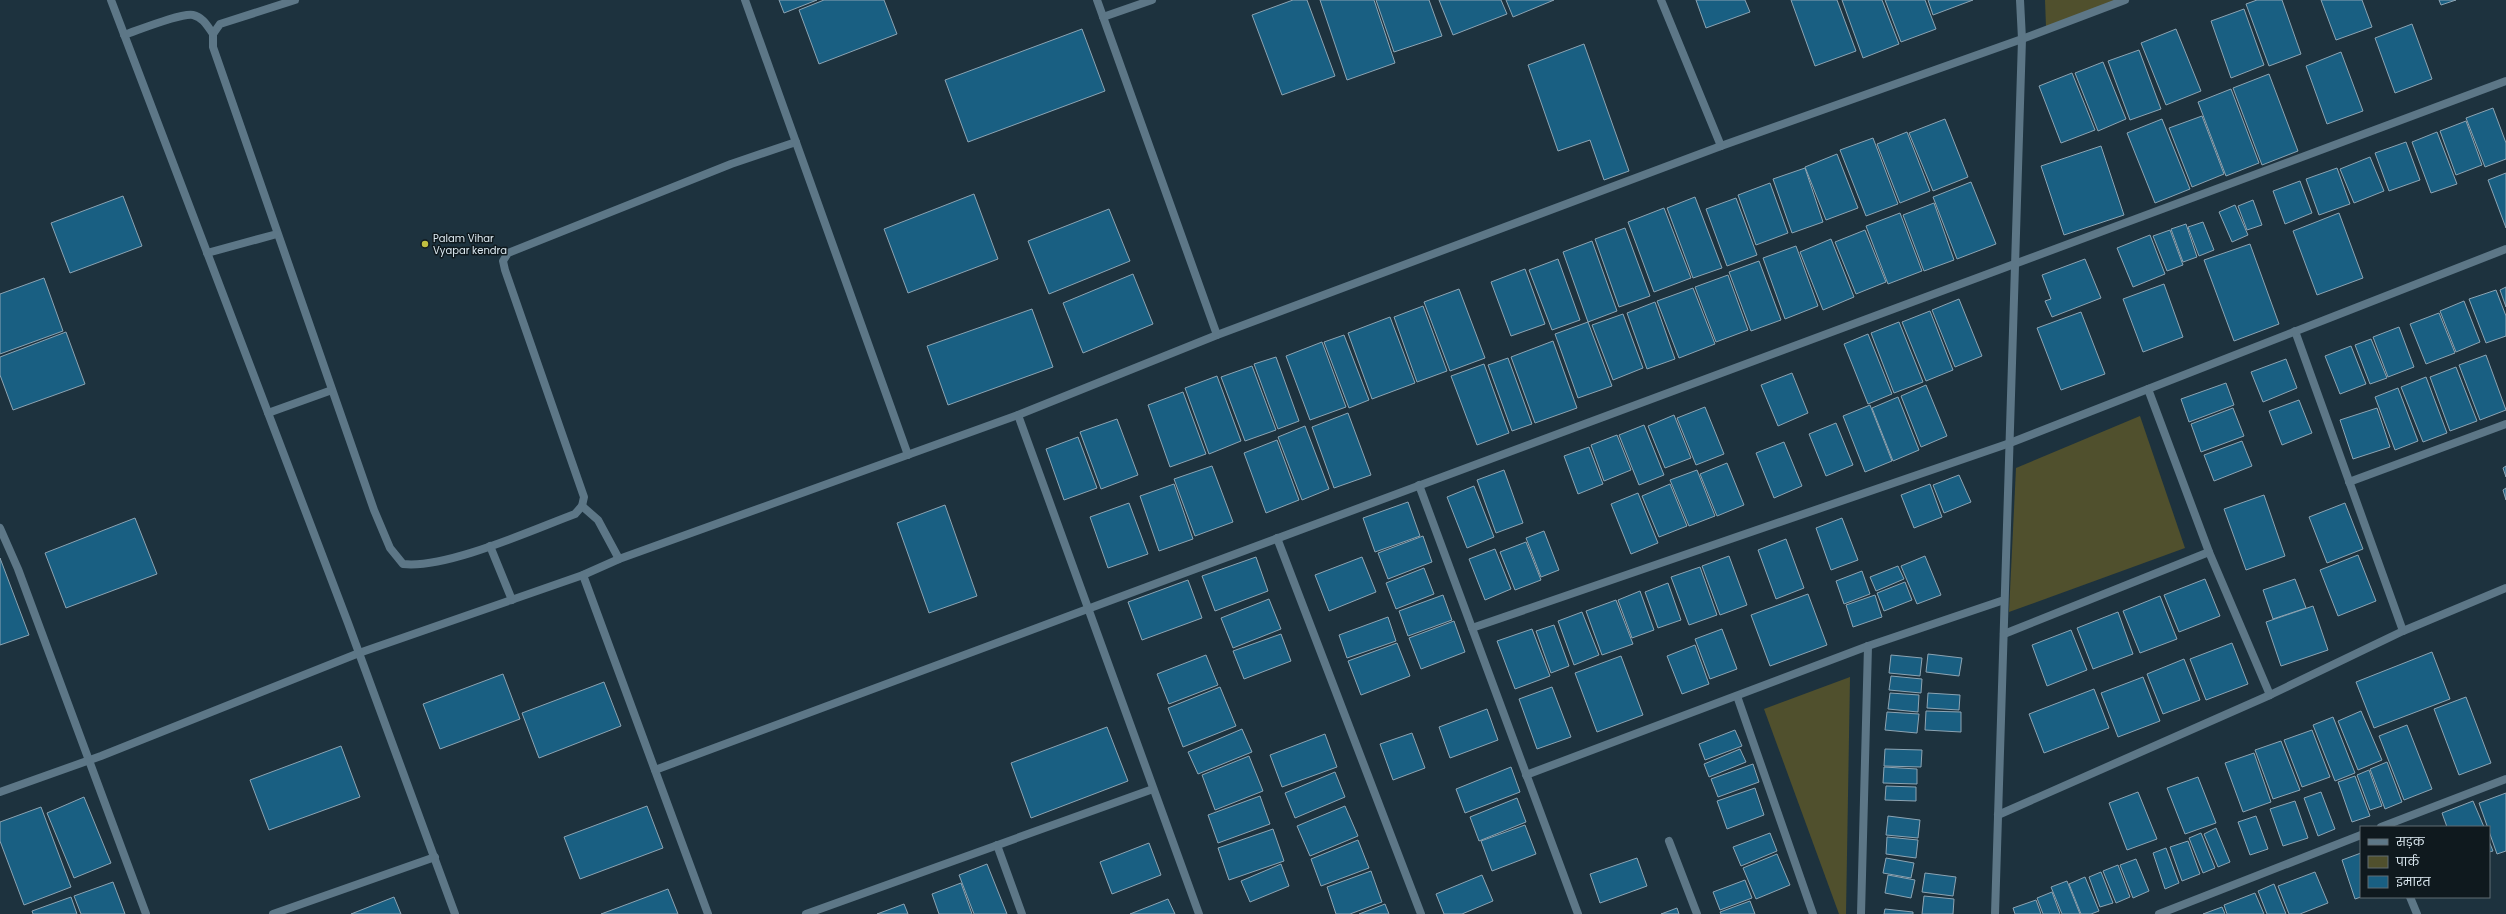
<svg xmlns="http://www.w3.org/2000/svg" width="2506" height="914" font-family="Poppins,'Noto Sans Devanagari',sans-serif">
<style>
.green{fill:#50502d}
.building{fill:#195f82;stroke:#8ca4b3}
.lines{fill:none;stroke-linecap:round;stroke-linejoin:round}
.service{stroke:#5d7787;stroke-width:8}
.minor{stroke:#5d7787;stroke-width:8}
.tertiary{stroke:#5d7787;stroke-width:8}
.poi-dot{fill:#c0be40;stroke:#0f191e;stroke-width:1.5}
.labels{text-anchor:middle;dominant-baseline:central;stroke-width:3;stroke-linejoin:round;paint-order:stroke}
.poi-label{font-size:10px;fill:#dce9f1;stroke:#0f191e;text-anchor:start}
</style>
<rect width="100%" height="100%" fill="#1d323e"/>
<!-- green -->
<g class="green">
<polygon points="2045,0 2124,0 2046,27"/>
<polygon points="2140,416 2185,548 2009,612 2016,468"/>
<polygon points="1850,677 1846,914 1839,914 1764,709"/>
</g>
<!-- building -->
<g class="building">
<polygon points="779,0 817,0 784,13"/>
<polygon points="824,0 884,0 897,34 819,64 799,10"/>
<polygon points="1293,0 1307,0 1335,76 1282,95 1252,15"/>
<polygon points="1320,0 1374,0 1395,63 1347,80"/>
<polygon points="1376,0 1429,0 1442,36 1394,52"/>
<polygon points="1439,0 1501,0 1507,14 1453,35"/>
<polygon points="1506,0 1554,0 1513,17"/>
<polygon points="1696,0 1745,0 1750,12 1706,28"/>
<polygon points="1791,0 1837,0 1856,51 1815,66"/>
<polygon points="1842,0 1882,0 1899,44 1863,58"/>
<polygon points="1885,0 1925,0 1936,29 1901,42"/>
<polygon points="1928,0 1973,0 1933,15"/>
<polygon points="2257,0 2282,0 2301,54 2269,66 2246,4"/>
<polygon points="2321,0 2362,0 2372,27 2336,40"/>
<polygon points="2439,0 2456,0 2441,5"/>
<polygon points="2244,9 2264,65 2231,78 2211,21"/>
<polygon points="2412,24 2432,79 2395,93 2375,38"/>
<polygon points="1082,29 1105,91 968,142 945,80"/>
<polygon points="2176,29 2201,91 2166,105 2141,43"/>
<polygon points="1584,44 1629,171 1604,180 1590,140 1558,151 1528,65"/>
<polygon points="2139,50 2161,109 2130,120 2108,61"/>
<polygon points="2341,52 2363,111 2327,124 2306,66"/>
<polygon points="2103,62 2126,119 2098,131 2075,73"/>
<polygon points="2072,73 2095,130 2061,143 2039,86"/>
<polygon points="2269,74 2298,151 2262,165 2233,88"/>
<polygon points="2231,89 2259,163 2226,176 2198,102"/>
<polygon points="2493,108 2506,143 2506,159 2485,167 2466,118"/>
<polygon points="2202,116 2224,174 2192,187 2169,128"/>
<polygon points="1945,119 1968,177 1933,191 1909,133"/>
<polygon points="2162,119 2190,189 2155,203 2127,133"/>
<polygon points="2466,121 2482,165 2456,175 2440,131"/>
<polygon points="1907,132 1930,191 1900,203 1877,144"/>
<polygon points="2437,132 2457,184 2431,193 2412,142"/>
<polygon points="1873,138 1898,204 1866,216 1840,150"/>
<polygon points="2406,142 2420,180 2389,191 2375,153"/>
<polygon points="2101,146 2124,215 2064,235 2041,166"/>
<polygon points="1837,154 1858,208 1826,220 1805,167"/>
<polygon points="2370,157 2384,191 2354,203 2340,169"/>
<polygon points="1805,168 1823,222 1792,233 1773,179"/>
<polygon points="2337,168 2350,204 2319,215 2306,179"/>
<polygon points="2506,173 2506,228 2488,180"/>
<polygon points="2300,181 2312,213 2285,224 2273,191"/>
<polygon points="1971,182 1996,244 1957,259 1933,197"/>
<polygon points="1770,183 1788,233 1756,245 1738,195"/>
<polygon points="974,194 998,259 908,293 884,229"/>
<polygon points="123,196 142,246 70,273 51,223"/>
<polygon points="1695,197 1722,268 1693,278 1667,208"/>
<polygon points="1736,198 1757,255 1727,266 1706,209"/>
<polygon points="2253,200 2262,225 2247,230 2238,206"/>
<polygon points="1934,203 1954,260 1924,271 1903,215"/>
<polygon points="2235,205 2248,235 2232,242 2219,212"/>
<polygon points="1664,208 1691,278 1654,292 1628,222"/>
<polygon points="1109,209 1130,261 1049,294 1028,241"/>
<polygon points="1900,213 1922,271 1888,284 1866,226"/>
<polygon points="2339,213 2363,278 2317,295 2293,231"/>
<polygon points="2203,222 2214,250 2199,256 2188,227"/>
<polygon points="2186,224 2197,257 2183,262 2171,229"/>
<polygon points="1625,228 1650,296 1619,307 1595,239"/>
<polygon points="1865,230 1886,282 1856,294 1835,242"/>
<polygon points="2170,230 2183,265 2167,271 2153,236"/>
<polygon points="2150,235 2165,274 2133,287 2117,248"/>
<polygon points="1831,239 1854,297 1823,310 1800,252"/>
<polygon points="1592,241 1617,311 1588,322 1563,252"/>
<polygon points="2250,244 2279,324 2234,341 2204,260"/>
<polygon points="1796,246 1818,306 1785,319 1763,258"/>
<polygon points="1558,259 1580,320 1552,330 1529,270"/>
<polygon points="2085,259 2101,298 2052,317 2045,301 2051,299 2042,275"/>
<polygon points="1759,261 1781,320 1751,331 1729,272"/>
<polygon points="1525,269 1545,324 1511,336 1491,282"/>
<polygon points="1133,274 1153,324 1083,353 1063,303"/>
<polygon points="1728,275 1748,330 1716,342 1695,287"/>
<polygon points="44,278 63,331 0,354 0,294"/>
<polygon points="2164,284 2183,337 2143,352 2123,299"/>
<polygon points="2506,287 2506,307 2500,290"/>
<polygon points="1693,288 1715,344 1679,358 1657,301"/>
<polygon points="1459,289 1485,358 1450,371 1424,302"/>
<polygon points="2496,290 2506,316 2506,336 2486,343 2469,299"/>
<polygon points="1959,299 1982,356 1955,367 1932,310"/>
<polygon points="2464,301 2480,342 2456,352 2440,311"/>
<polygon points="1655,302 1675,359 1647,369 1627,313"/>
<polygon points="1423,306 1447,371 1417,382 1394,317"/>
<polygon points="1032,309 1053,367 948,405 927,346"/>
<polygon points="1930,311 1953,370 1926,381 1902,322"/>
<polygon points="2081,312 2105,374 2061,390 2037,328"/>
<polygon points="2439,313 2455,353 2426,364 2410,324"/>
<polygon points="1623,314 1643,368 1613,380 1592,325"/>
<polygon points="1390,317 1415,383 1372,399 1348,333"/>
<polygon points="1588,322 1612,386 1578,398 1555,334"/>
<polygon points="1899,322 1923,382 1894,393 1871,333"/>
<polygon points="2399,327 2414,367 2388,377 2373,337"/>
<polygon points="66,332 85,384 13,410 0,375 0,357"/>
<polygon points="1868,334 1892,394 1868,404 1844,344"/>
<polygon points="1344,335 1369,400 1349,408 1324,342"/>
<polygon points="2371,339 2387,378 2370,384 2355,345"/>
<polygon points="1553,341 1577,408 1535,423 1511,357"/>
<polygon points="1322,342 1346,407 1310,420 1286,356"/>
<polygon points="2351,346 2366,384 2340,394 2325,356"/>
<polygon points="2486,355 2506,410 2480,420 2459,365"/>
<polygon points="1276,357 1299,421 1278,429 1254,364"/>
<polygon points="1508,358 1532,424 1512,431 1488,365"/>
<polygon points="2286,359 2297,388 2263,402 2251,372"/>
<polygon points="1484,364 1509,433 1477,445 1451,376"/>
<polygon points="1252,366 1276,430 1245,441 1221,377"/>
<polygon points="2456,367 2477,421 2450,431 2430,377"/>
<polygon points="1792,373 1808,413 1778,426 1761,385"/>
<polygon points="1217,376 1241,441 1209,454 1185,388"/>
<polygon points="2426,377 2447,433 2423,442 2401,387"/>
<polygon points="2226,383 2234,405 2189,422 2181,399"/>
<polygon points="1926,385 1947,436 1921,447 1901,396"/>
<polygon points="2398,388 2418,441 2395,450 2375,397"/>
<polygon points="1183,392 1206,454 1170,467 1148,405"/>
<polygon points="1898,397 1919,450 1893,461 1872,408"/>
<polygon points="2299,400 2312,433 2282,445 2269,411"/>
<polygon points="1870,405 1892,461 1865,472 1843,416"/>
<polygon points="1705,407 1724,454 1696,465 1677,418"/>
<polygon points="2233,408 2244,436 2201,452 2191,424"/>
<polygon points="2377,408 2390,447 2353,459 2340,420"/>
<polygon points="1348,413 1371,475 1334,488 1312,427"/>
<polygon points="1674,415 1691,458 1665,468 1648,426"/>
<polygon points="1117,419 1138,475 1101,489 1080,432"/>
<polygon points="1836,423 1853,465 1826,476 1809,434"/>
<polygon points="1644,425 1664,475 1639,485 1619,435"/>
<polygon points="1305,426 1329,489 1302,500 1278,437"/>
<polygon points="1617,435 1631,470 1604,481 1591,445"/>
<polygon points="1078,437 1097,488 1064,500 1046,449"/>
<polygon points="1277,440 1299,500 1266,513 1244,453"/>
<polygon points="2242,441 2252,466 2214,481 2204,455"/>
<polygon points="1784,442 1802,486 1774,498 1756,453"/>
<polygon points="1589,447 1603,484 1578,494 1564,456"/>
<polygon points="1727,463 1744,505 1717,516 1700,474"/>
<polygon points="1212,466 1233,522 1195,536 1174,479"/>
<polygon points="2506,466 2506,477 2503,468"/>
<polygon points="1504,470 1523,523 1496,533 1477,480"/>
<polygon points="1697,470 1715,516 1689,526 1670,480"/>
<polygon points="1959,475 1971,502 1944,513 1933,485"/>
<polygon points="1174,484 1193,539 1159,551 1140,496"/>
<polygon points="1670,484 1687,526 1659,537 1642,496"/>
<polygon points="1930,484 1942,517 1914,528 1901,495"/>
<polygon points="1474,486 1494,537 1467,548 1447,497"/>
<polygon points="2506,488 2506,500 2503,490"/>
<polygon points="1638,493 1658,543 1631,554 1611,504"/>
<polygon points="2264,495 2285,556 2246,570 2224,509"/>
<polygon points="1408,502 1420,536 1375,552 1363,518"/>
<polygon points="1129,503 1148,554 1108,568 1090,517"/>
<polygon points="2345,503 2363,549 2327,563 2309,517"/>
<polygon points="945,505 977,596 929,613 897,523"/>
<polygon points="135,518 157,574 66,608 45,553"/>
<polygon points="1842,518 1858,560 1831,570 1816,528"/>
<polygon points="1544,531 1559,570 1541,577 1526,538"/>
<polygon points="1423,536 1432,562 1388,579 1378,553"/>
<polygon points="1786,539 1804,588 1776,599 1758,550"/>
<polygon points="1526,542 1541,580 1515,590 1500,552"/>
<polygon points="1495,549 1511,589 1485,600 1469,559"/>
<polygon points="2358,555 2376,601 2338,616 2320,570"/>
<polygon points="1729,556 1747,605 1720,615 1702,566"/>
<polygon points="1925,556 1941,595 1917,604 1901,566"/>
<polygon points="1256,557 1268,591 1215,611 1202,576"/>
<polygon points="1362,557 1376,592 1329,611 1315,575"/>
<polygon points="0,558 29,635 0,645"/>
<polygon points="1898,566 1904,579 1876,591 1870,577"/>
<polygon points="1700,567 1717,615 1689,625 1671,577"/>
<polygon points="1424,568 1434,594 1396,609 1386,583"/>
<polygon points="1862,571 1870,594 1844,604 1836,581"/>
<polygon points="2205,579 2220,616 2179,632 2164,595"/>
<polygon points="2295,579 2306,608 2273,619 2263,590"/>
<polygon points="1188,580 1202,618 1142,640 1128,602"/>
<polygon points="1905,582 1912,600 1884,611 1877,593"/>
<polygon points="1668,583 1681,620 1658,628 1645,592"/>
<polygon points="1640,591 1654,630 1632,638 1618,600"/>
<polygon points="1808,594 1827,645 1770,666 1751,615"/>
<polygon points="1443,595 1452,620 1408,636 1399,611"/>
<polygon points="1875,595 1882,617 1853,627 1846,605"/>
<polygon points="2160,596 2177,639 2140,653 2123,611"/>
<polygon points="1269,599 1281,629 1233,648 1221,618"/>
<polygon points="1616,600 1633,644 1602,655 1586,611"/>
<polygon points="2313,606 2328,650 2281,666 2266,622"/>
<polygon points="1582,612 1599,655 1574,665 1558,621"/>
<polygon points="2118,612 2133,654 2093,669 2077,628"/>
<polygon points="1388,617 1396,641 1347,658 1339,635"/>
<polygon points="1454,621 1465,652 1421,669 1409,638"/>
<polygon points="1554,625 1569,666 1551,673 1536,631"/>
<polygon points="1532,629 1550,676 1515,689 1497,641"/>
<polygon points="1722,629 1737,669 1710,679 1695,639"/>
<polygon points="2071,630 2087,670 2047,686 2032,645"/>
<polygon points="1281,634 1291,661 1244,679 1233,651"/>
<polygon points="1397,643 1410,676 1361,695 1348,661"/>
<polygon points="2232,643 2248,684 2206,700 2190,659"/>
<polygon points="1695,645 1709,684 1682,694 1667,656"/>
<polygon points="2432,652 2450,699 2374,728 2356,682"/>
<polygon points="1928,654 1962,658 1959,676 1926,672"/>
<polygon points="1206,655 1218,685 1169,704 1157,674"/>
<polygon points="1891,655 1922,658 1920,676 1889,673"/>
<polygon points="1621,656 1643,715 1597,732 1575,673"/>
<polygon points="2184,659 2200,700 2163,714 2147,674"/>
<polygon points="503,674 520,719 440,749 423,704"/>
<polygon points="1891,676 1922,679 1921,693 1889,690"/>
<polygon points="2143,677 2160,721 2118,737 2101,693"/>
<polygon points="604,682 621,726 539,758 522,713"/>
<polygon points="1220,687 1236,726 1183,747 1168,708"/>
<polygon points="1552,687 1571,737 1537,749 1519,699"/>
<polygon points="2094,689 2109,728 2044,753 2029,714"/>
<polygon points="1890,693 1919,695 1918,712 1888,709"/>
<polygon points="1928,693 1960,695 1959,710 1927,708"/>
<polygon points="2466,697 2491,763 2459,775 2434,709"/>
<polygon points="1487,709 1498,740 1450,758 1439,727"/>
<polygon points="1926,711 1961,712 1961,732 1925,730"/>
<polygon points="2361,711 2382,760 2358,770 2338,721"/>
<polygon points="1887,712 1919,714 1917,733 1885,730"/>
<polygon points="2333,717 2355,773 2335,781 2313,725"/>
<polygon points="2407,725 2432,789 2404,800 2379,736"/>
<polygon points="1107,727 1128,781 1031,818 1011,763"/>
<polygon points="1242,729 1252,752 1198,774 1188,752"/>
<polygon points="1735,730 1742,746 1705,760 1699,744"/>
<polygon points="2312,730 2330,777 2302,787 2284,740"/>
<polygon points="1412,733 1425,768 1393,780 1380,744"/>
<polygon points="1325,734 1337,767 1282,787 1270,755"/>
<polygon points="2281,741 2300,790 2273,799 2255,750"/>
<polygon points="341,746 360,797 269,830 250,780"/>
<polygon points="1740,749 1746,762 1709,777 1704,764"/>
<polygon points="1885,749 1922,750 1921,767 1884,766"/>
<polygon points="2254,753 2271,802 2243,812 2225,763"/>
<polygon points="1249,756 1263,791 1215,810 1202,775"/>
<polygon points="2387,762 2402,802 2385,809 2370,769"/>
<polygon points="1753,764 1759,782 1718,797 1711,779"/>
<polygon points="1511,767 1520,792 1465,813 1456,789"/>
<polygon points="1884,767 1917,769 1917,784 1883,783"/>
<polygon points="2369,770 2382,806 2370,810 2357,775"/>
<polygon points="1335,772 1345,797 1295,818 1285,793"/>
<polygon points="2355,776 2370,816 2352,822 2338,782"/>
<polygon points="2198,777 2216,823 2185,834 2167,788"/>
<polygon points="1886,786 1916,787 1916,801 1885,800"/>
<polygon points="1755,788 1764,815 1727,829 1717,801"/>
<polygon points="2138,792 2157,839 2127,850 2109,803"/>
<polygon points="2321,792 2335,829 2318,836 2304,798"/>
<polygon points="2506,793 2506,851 2497,854 2479,803"/>
<polygon points="1260,796 1270,824 1218,843 1208,815"/>
<polygon points="84,797 111,863 74,878 47,813"/>
<polygon points="1517,798 1526,822 1479,841 1470,817"/>
<polygon points="2295,801 2308,838 2283,846 2270,809"/>
<polygon points="2473,801 2484,827 2447,827 2442,813"/>
<polygon points="647,806 663,848 580,879 564,837"/>
<polygon points="1345,806 1358,836 1310,856 1297,826"/>
<polygon points="41,807 71,887 24,905 0,841 0,822"/>
<polygon points="1888,816 1920,820 1918,838 1886,835"/>
<polygon points="2256,816 2268,849 2250,855 2238,822"/>
<polygon points="1525,825 1536,854 1492,871 1481,841"/>
<polygon points="2216,828 2230,862 2218,867 2204,834"/>
<polygon points="1273,829 1284,861 1229,880 1218,848"/>
<polygon points="1770,833 1777,851 1741,866 1733,847"/>
<polygon points="2201,833 2215,868 2203,873 2189,838"/>
<polygon points="1887,837 1918,840 1916,858 1886,854"/>
<polygon points="1358,840 1369,868 1321,886 1311,859"/>
<polygon points="2188,841 2200,874 2182,881 2170,847"/>
<polygon points="2489,841 2493,851 2489,852"/>
<polygon points="1149,843 1161,875 1112,894 1100,862"/>
<polygon points="2166,848 2179,883 2165,889 2153,853"/>
<polygon points="2361,853 2361,897 2355,899 2342,860"/>
<polygon points="1777,854 1790,885 1756,899 1743,868"/>
<polygon points="1637,858 1647,886 1600,903 1590,874"/>
<polygon points="1886,858 1914,863 1911,878 1883,873"/>
<polygon points="2136,859 2149,891 2133,898 2120,865"/>
<polygon points="987,864 1007,914 974,914 959,875"/>
<polygon points="1281,864 1289,886 1250,902 1241,881"/>
<polygon points="2118,865 2130,897 2116,903 2103,871"/>
<polygon points="1371,871 1382,902 1350,914 1336,914 1327,887"/>
<polygon points="2101,872 2113,903 2100,907 2089,877"/>
<polygon points="2315,872 2328,903 2300,914 2289,914 2278,886"/>
<polygon points="1925,873 1956,877 1953,896 1922,892"/>
<polygon points="1482,875 1493,901 1462,914 1444,914 1436,894"/>
<polygon points="1888,875 1915,880 1911,898 1885,893"/>
<polygon points="2085,877 2099,911 2091,914 2081,914 2069,884"/>
<polygon points="1745,880 1752,898 1720,910 1713,892"/>
<polygon points="2067,881 2080,914 2062,914 2051,887"/>
<polygon points="113,882 125,914 81,914 74,896"/>
<polygon points="961,883 972,914 939,914 932,894"/>
<polygon points="2274,884 2286,914 2267,914 2258,891"/>
<polygon points="668,889 678,914 601,914"/>
<polygon points="2052,892 2060,914 2043,914 2037,898"/>
<polygon points="2255,893 2264,914 2227,914 2224,905"/>
<polygon points="1924,896 1954,899 1953,914 1922,914"/>
<polygon points="71,897 77,914 33,914 32,911"/>
<polygon points="394,897 401,914 351,914"/>
<polygon points="1168,899 1175,914 1130,914"/>
<polygon points="2036,900 2041,914 2015,914 2013,908"/>
<polygon points="1750,901 1755,914 1721,914 1720,912"/>
<polygon points="904,904 908,914 877,914"/>
<polygon points="1385,904 1389,914 1359,914"/>
<polygon points="2222,907 2225,914 2203,914"/>
<polygon points="1677,908 1679,914 1661,914"/>
<polygon points="1885,909 1913,912 1913,914 1884,914"/>
</g>
<g class="lines">
<!-- service -->
<g class="service">
<path d="M 295,0 L 220,24 L 213,34 L 213,47 L 374,510 L 390,548 L 403,564 C 446,569 532,530 575,514 L 582,506 L 584,497 L 505,270 L 503,261 L 508,253 L 731,164 L 796,142"/>
<path d="M 124,35 C 139,30 180,13 193,15 C 203,17 208,27 213,34"/>
<polyline points="207,253 277,234"/>
<polyline points="268,413 332,390"/>
<polyline points="582,506 598,520 619,559"/>
<polyline points="490,546 512,600"/>
</g>
<!-- minor -->
<g class="minor">
<polyline points="745,0 908,455"/>
<polyline points="1097,0 1217,335"/>
<polyline points="1661,0 1721,146"/>
<polyline points="1103,17 1152,0"/>
<polyline points="2295,331 2403,631"/>
<polyline points="2148,389 2209,552 2270,695"/>
<polyline points="1018,415 1199,914"/>
<polyline points="2349,482 2506,424"/>
<polyline points="1419,485 1578,914"/>
<polyline points="0,528 18,569 146,914"/>
<polyline points="1277,538 1421,914"/>
<polyline points="583,575 708,914"/>
<polyline points="1472,628 2010,443 2506,249"/>
<polyline points="2004,634 2209,552"/>
<polyline points="1737,696 1813,914"/>
<path d="M 655,770 C 1272,540 1890,312 2506,81"/>
<polyline points="1526,775 1868,646 2004,600"/>
<polyline points="0,792 101,756 359,653 583,575 619,559 1018,415 1217,335 1721,146 2022,39 2125,0"/>
<polyline points="1998,815 2270,695 2403,631 2506,588"/>
<polyline points="2381,827 2506,779"/>
<polyline points="1669,841 1697,914"/>
<polyline points="997,845 1022,914"/>
<polyline points="2410,897 2417,914"/>
<polyline points="273,914 435,857"/>
<polyline points="806,914 1153,789"/>
<polyline points="1861,914 1868,646"/>
<polyline points="1995,914 2022,39 2020,0"/>
<polyline points="2159,914 2361,835"/>
</g>
<!-- tertiary -->
<polyline class="tertiary" points="111,0 348,623 455,914"/>
</g>
<!-- markers -->
<circle class="poi-dot" cx="425" cy="244" r="4"/>
<g class="labels">
<!-- poi labels -->
<g class="poi-label">
<text x="433" y="238">Palam Vihar<tspan x="433" dy="12">Vyapar kendra</tspan></text>
</g>
</g>
<!-- legend -->
<rect x="2360" y="826" width="130" height="72" fill="#0f191e" stroke="#616c72"/>
<rect x="2368" y="839" width="20" height="6" fill="#5d7787" stroke="#616c72"/>
<text x="2396" y="846" font-size="12" fill="#dce9f1">सड़क</text>
<rect x="2368" y="856" width="20" height="12" fill="#50502d" stroke="#616c72"/>
<text x="2396" y="866" font-size="12" fill="#dce9f1">पार्क</text>
<rect x="2368" y="876" width="20" height="12" fill="#195f82" stroke="#616c72"/>
<text x="2396" y="886" font-size="12" fill="#dce9f1">इमारत</text>
</svg>
